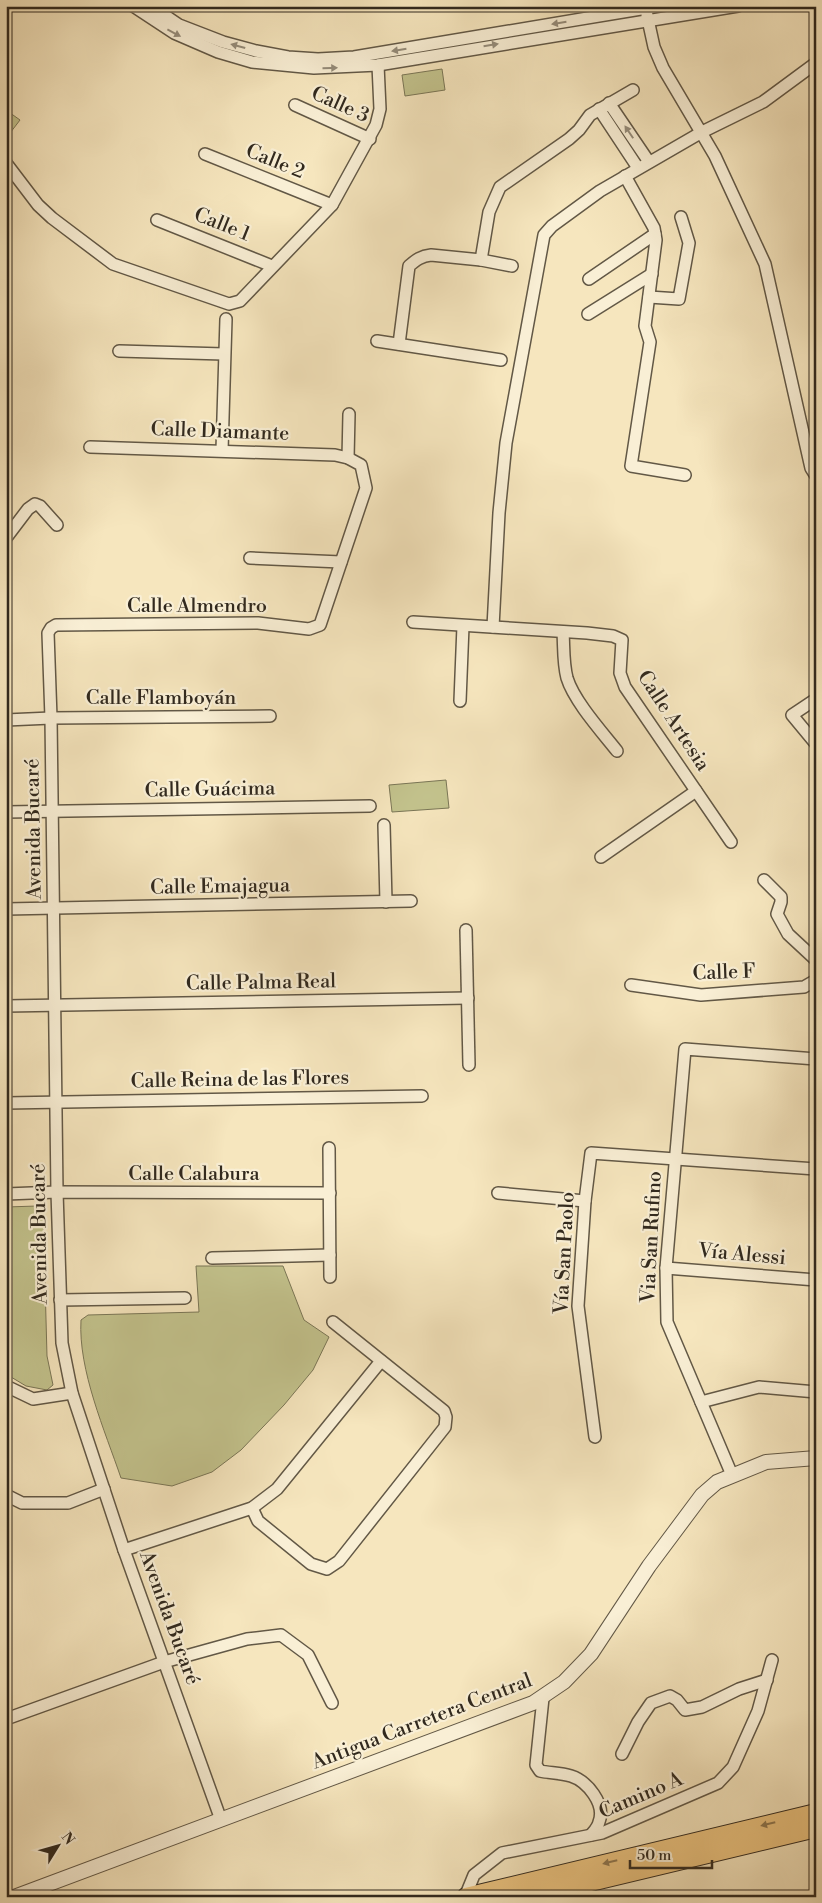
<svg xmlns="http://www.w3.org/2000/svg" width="822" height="1903" font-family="'Libre Bodoni',serif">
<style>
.green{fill:#c3c38d;stroke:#7a7656}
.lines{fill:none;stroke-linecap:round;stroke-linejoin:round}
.minor-casing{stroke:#625846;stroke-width:14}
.tertiary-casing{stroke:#625846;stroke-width:16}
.trunk-casing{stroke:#31291e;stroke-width:20}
.minor{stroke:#f9efd5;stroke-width:11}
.tertiary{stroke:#f9efd5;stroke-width:14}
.trunk{stroke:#ebc37f;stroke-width:18}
.oneway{fill:#958c7a}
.oneway2{fill:#8e764e}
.labels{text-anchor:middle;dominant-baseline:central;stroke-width:4.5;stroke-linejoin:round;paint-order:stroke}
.street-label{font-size:20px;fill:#31291e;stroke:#f9efd5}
</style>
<rect width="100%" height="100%" fill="#f6e6be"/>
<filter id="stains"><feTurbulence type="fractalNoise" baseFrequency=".004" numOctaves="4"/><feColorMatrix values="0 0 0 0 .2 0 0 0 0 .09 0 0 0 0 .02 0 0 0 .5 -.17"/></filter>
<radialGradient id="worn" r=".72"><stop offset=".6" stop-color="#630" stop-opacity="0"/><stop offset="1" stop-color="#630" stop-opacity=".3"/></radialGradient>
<!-- green -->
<g class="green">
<polygon points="442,69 445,90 405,96 402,75"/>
<polygon points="6,110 20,120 7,137 6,136"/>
<polygon points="446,780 449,808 392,812 389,785"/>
<polygon points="6,1207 37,1206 43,1209 47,1356 53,1385 47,1390 26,1386 6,1374"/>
<path d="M 196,1266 L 283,1266 L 304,1320 L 329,1337 L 313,1370 L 284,1405 L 241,1450 L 212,1472 L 172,1486 L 121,1478 C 105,1431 78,1370 81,1320 L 88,1315 L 199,1312 Z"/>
</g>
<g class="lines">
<!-- minor casing -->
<g class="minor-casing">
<g id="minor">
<polyline points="133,6 174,33 218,52 252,62 314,68 378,65 738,6"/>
<polyline points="151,6 179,25 223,42 256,51 288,57 318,59 354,57 659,6"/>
<polyline points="647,15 654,47 663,68 715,156 765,264 811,468 816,476"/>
<polyline points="609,103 649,162"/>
<polyline points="295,105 370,139"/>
<polyline points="599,109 638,168"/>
<polyline points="205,154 332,205"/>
<polyline points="6,163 38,205 52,218 113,264 229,304 240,301 332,205 376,125 380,109 378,65"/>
<polyline points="625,176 654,228 656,240 645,326 650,342 631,466 685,475"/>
<polyline points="157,220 272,266"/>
<polyline points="481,260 489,212 500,187 569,139 579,130 590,115 633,90"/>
<polyline points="589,279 655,234"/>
<polyline points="649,297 679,299 689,243 681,217"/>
<polyline points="588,314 652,274"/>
<polyline points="377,341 501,360"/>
<path d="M 399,344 L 409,266 C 416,260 421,256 431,255 L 481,260 L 512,266"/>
<polyline points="119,351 224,354"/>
<polyline points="90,447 335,455 348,458 361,465 366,488 320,625 309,629 258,623 56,625 51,628 48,633 51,718 57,1192 62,1343 72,1393 124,1550 221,1820"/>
<polyline points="222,450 226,319"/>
<polyline points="348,458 349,414"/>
<polyline points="6,538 28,509 35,504 40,506 57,525"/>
<polyline points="250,558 341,562"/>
<polyline points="413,622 587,633 613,636 622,640 620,673 625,687 731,842"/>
<polyline points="493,627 499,513 506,443 544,235 552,226 600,191 702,132 763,102 816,63"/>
<path d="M 563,632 C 564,647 563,663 567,678 C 574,701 602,732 617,751"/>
<polyline points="816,699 792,715 816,744"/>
<polyline points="460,701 463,626"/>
<polyline points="6,720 51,718 270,716"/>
<polyline points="6,812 370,806"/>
<polyline points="384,825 386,902"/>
<polyline points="601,857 696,791"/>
<polyline points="764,880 781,897 781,902 777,914 788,934 816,960"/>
<polyline points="6,909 411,901"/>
<polyline points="466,930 469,1065"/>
<polyline points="631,985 701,995 804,987 816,980"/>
<polyline points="6,1006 468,998"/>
<polyline points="6,1103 422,1096"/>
<polyline points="329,1148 330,1277"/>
<polyline points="498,1193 585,1201"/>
<polyline points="6,1194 57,1192 330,1193"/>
<polyline points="212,1258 330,1255"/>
<polyline points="666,1268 816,1280"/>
<polyline points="60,1300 185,1298"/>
<polyline points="6,1386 33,1399 72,1393"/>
<polyline points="701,1402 759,1387 816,1392"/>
<polyline points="595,1437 578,1306 585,1201 591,1153 816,1169"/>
<polyline points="732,1475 667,1322 666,1268 685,1049 816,1059"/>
<polyline points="6,1495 22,1503 68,1503 104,1489"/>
<polyline points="252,1508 258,1521 311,1564 327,1569 339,1561 445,1427 446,1417 444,1411 333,1322"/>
<polyline points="124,1550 252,1508 277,1489 381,1361"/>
<path d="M 543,1698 L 536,1765 L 540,1771 C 550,1773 561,1773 571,1776 C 587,1781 606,1804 599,1822 C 598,1827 594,1831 591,1835"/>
<polyline points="6,1719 164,1662 247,1639 281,1635 308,1655 332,1703"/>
<polyline points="622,1754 638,1722 651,1703 670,1696 677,1700 685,1710 702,1707 739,1689 767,1680"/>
<polyline points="465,1897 474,1875 502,1853 602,1833 718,1783 733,1767 758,1711 772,1660"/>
</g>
</g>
<!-- tertiary casing -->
<g class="tertiary-casing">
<polyline id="tertiary" points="14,1897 533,1703 564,1682 591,1654 649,1566 702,1495 717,1482 766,1462 816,1458"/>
</g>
<!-- trunk casing -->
<g class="trunk-casing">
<g id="trunk">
<polyline points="466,1897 816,1813"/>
<polyline points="528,1897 816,1828"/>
</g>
</g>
<!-- minor -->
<use href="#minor" class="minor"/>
<!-- tertiary -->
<use href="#tertiary" class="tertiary"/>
<!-- trunk -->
<use href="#trunk" class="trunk"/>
</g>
<!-- one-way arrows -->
<defs><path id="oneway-solid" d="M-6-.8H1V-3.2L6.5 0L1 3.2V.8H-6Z" transform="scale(1.25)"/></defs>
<g class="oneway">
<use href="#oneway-solid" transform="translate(559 23) rotate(171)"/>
<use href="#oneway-solid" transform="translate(174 33) rotate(28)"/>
<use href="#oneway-solid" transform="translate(491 45) rotate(-9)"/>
<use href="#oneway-solid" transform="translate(238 46) rotate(-165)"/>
<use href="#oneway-solid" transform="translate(399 50) rotate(171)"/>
<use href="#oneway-solid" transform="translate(330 68) rotate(-1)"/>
<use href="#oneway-solid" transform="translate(629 132) rotate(-124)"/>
</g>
<g class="oneway2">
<use href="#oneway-solid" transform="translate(768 1824) rotate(166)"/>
<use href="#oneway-solid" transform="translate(610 1862) rotate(166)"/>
</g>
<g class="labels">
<!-- street labels -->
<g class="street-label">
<text transform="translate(340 105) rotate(24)">Calle 3</text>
<text transform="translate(275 162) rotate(22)">Calle 2</text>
<text transform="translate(222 225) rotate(22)">Calle 1</text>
<text transform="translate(220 432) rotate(2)">Calle Diamante</text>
<text x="197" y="606">Calle Almendro</text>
<text x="161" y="698">Calle Flamboyán</text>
<text transform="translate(673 721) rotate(57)">Calle Artesia</text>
<text transform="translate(210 790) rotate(-1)">Calle Guácima</text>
<text transform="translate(34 829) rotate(-91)">Avenida Bucaré</text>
<text transform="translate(220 887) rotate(-1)">Calle Emajagua</text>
<text transform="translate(724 973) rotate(-2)">Calle F</text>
<text transform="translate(261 983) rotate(-1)">Calle Palma Real</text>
<text transform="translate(240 1080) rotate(-1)">Calle Reina de las Flores</text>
<text x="194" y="1174">Calle Calabura</text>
<text transform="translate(40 1234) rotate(-91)">Avenida Bucaré</text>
<text transform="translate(652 1237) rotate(-87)">Via San Rufino</text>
<text transform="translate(565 1253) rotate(-87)">Vía San Paolo</text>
<text transform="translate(742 1255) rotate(5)">Vía Alessi</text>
<text transform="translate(169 1618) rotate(70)">Avenida Bucaré</text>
<text transform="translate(422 1722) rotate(-21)">Antigua Carretera Central</text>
<text transform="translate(641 1796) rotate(-23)">Camino A</text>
</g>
</g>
<!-- margin -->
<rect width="822" height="1903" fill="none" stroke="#f6e6be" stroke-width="25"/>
<rect x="8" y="8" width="807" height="1888" fill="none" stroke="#31291e" stroke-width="2.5"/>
<rect x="12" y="12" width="797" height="1878" fill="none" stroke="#31291e"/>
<!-- north arrow -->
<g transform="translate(58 1846) rotate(53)" stroke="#f9efd5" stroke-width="4" paint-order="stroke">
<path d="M0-4L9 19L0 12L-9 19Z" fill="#31291e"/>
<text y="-8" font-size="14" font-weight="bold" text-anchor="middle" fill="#31291e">N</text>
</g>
<!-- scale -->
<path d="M630 1860v8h82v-8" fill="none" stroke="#31291e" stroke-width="2.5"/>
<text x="637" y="1860" font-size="15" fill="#31291e" stroke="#f9efd5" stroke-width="4" paint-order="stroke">50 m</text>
<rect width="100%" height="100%" filter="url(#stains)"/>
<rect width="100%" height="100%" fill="url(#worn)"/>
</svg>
